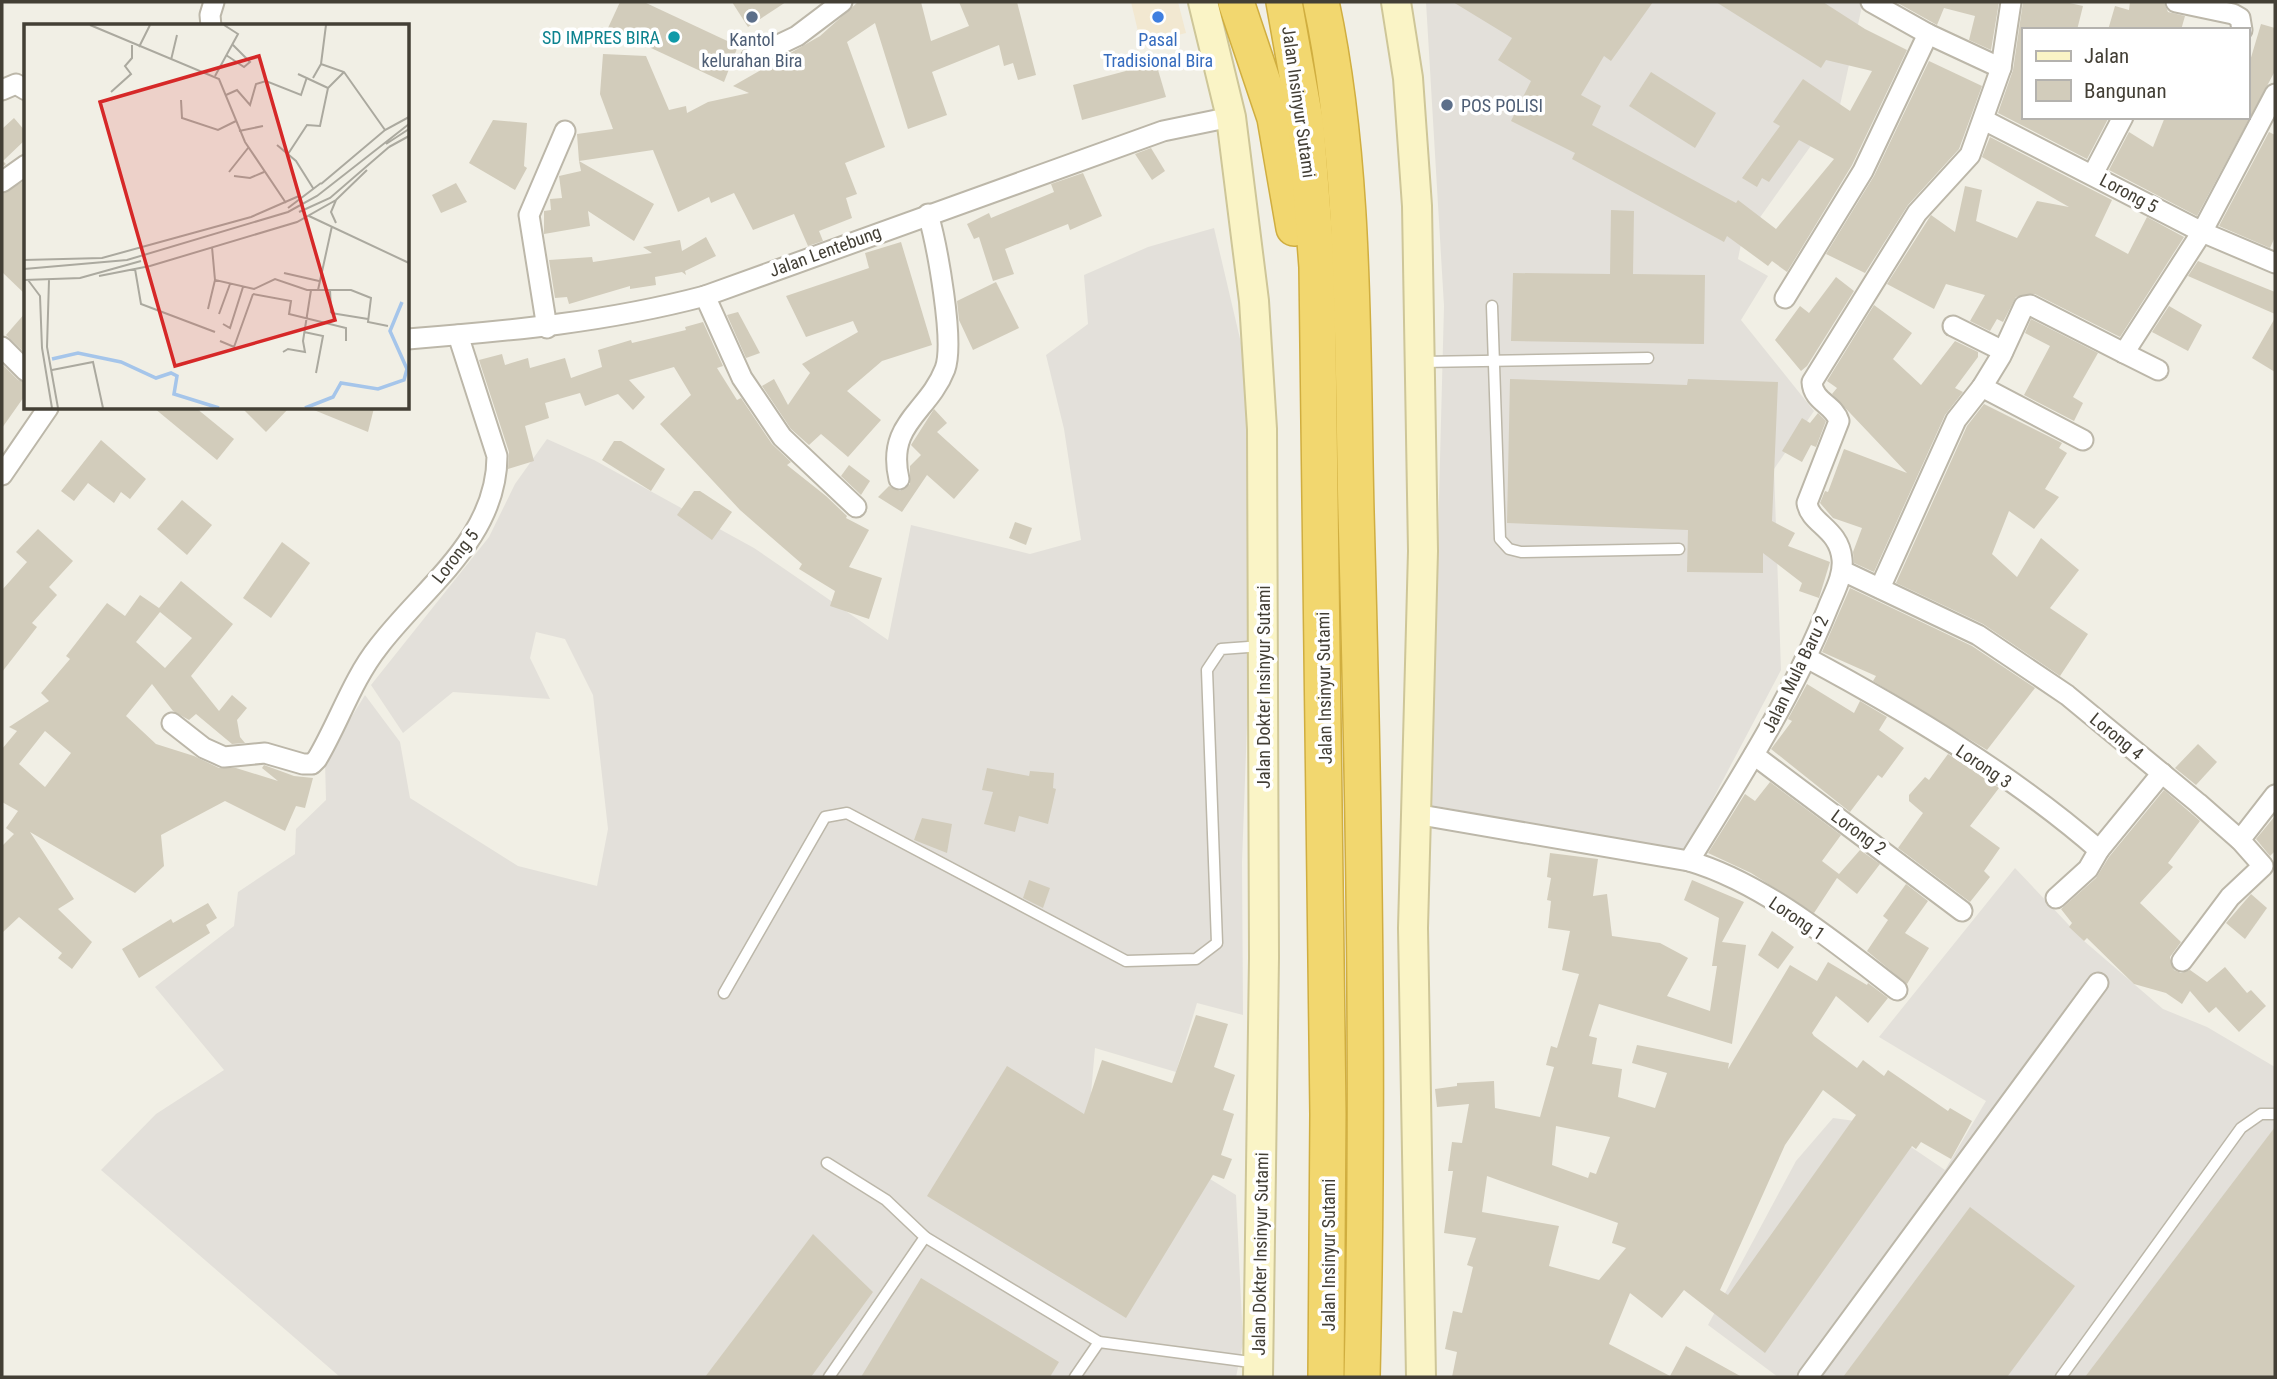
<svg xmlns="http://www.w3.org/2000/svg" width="2277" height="1379" font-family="'Roboto Condensed',sans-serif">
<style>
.commercial{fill:#f2e8d1}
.industrial{fill:#e3e0da}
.building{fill:#d2ccbb;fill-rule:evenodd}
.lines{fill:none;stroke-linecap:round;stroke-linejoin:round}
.lane-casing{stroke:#bcb7a9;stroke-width:13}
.street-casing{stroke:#bcb7a9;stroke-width:23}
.secondary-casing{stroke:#cec698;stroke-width:32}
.highway-casing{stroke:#d0ae40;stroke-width:38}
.lane{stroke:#fff;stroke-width:10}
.street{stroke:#fff;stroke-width:19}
.secondary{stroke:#faf4c6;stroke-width:28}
.highway{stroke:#f2d76f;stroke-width:35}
.service-dot{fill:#5c6f8a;stroke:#fff;stroke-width:2.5}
.shop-dot{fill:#3f7fe0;stroke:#fff;stroke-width:2.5}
.culture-dot{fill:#0f9aa8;stroke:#fff;stroke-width:2.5}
.labels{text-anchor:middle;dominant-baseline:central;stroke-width:7;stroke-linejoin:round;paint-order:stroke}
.culture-label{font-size:18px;fill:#0d838f;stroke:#fff;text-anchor:end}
.service-label{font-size:18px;fill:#4e5e75;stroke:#fff}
.shop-label{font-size:18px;fill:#366cbe;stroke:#fff}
.street-label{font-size:18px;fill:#433f35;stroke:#fff}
.inset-river{fill:none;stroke:#a5c5ea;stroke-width:3.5}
.inset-road{fill:none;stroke:#aba99f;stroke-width:2}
.view{fill:#d62828;fill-opacity:0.15;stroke:#d62828;stroke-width:3.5}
.inset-edge{fill:none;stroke:#433f35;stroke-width:3.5}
</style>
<rect width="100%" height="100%" fill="#f1efe5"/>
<!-- commercial -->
<polygon class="commercial" points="1131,2 1178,2 1186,33 1141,44"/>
<!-- industrial -->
<g class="industrial">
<polygon points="1426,2 1863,2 1840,105 1741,244 1738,259 1768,276 1741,320 1814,411 1774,469 1781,670 1685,852 1431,805 1444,306"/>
<polygon points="1214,228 1249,377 1253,561 1242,862 1243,1015 1197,1003 1176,1072 1095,1048 1090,1105 1236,1195 1243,1343 1236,1377 340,1377 101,1170 156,1114 224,1070 155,987 234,926 238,892 295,854 296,829 326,800 325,760 365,695 400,742 410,798 518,866 597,886 608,829 593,695 565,639 536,632 530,658 550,699 453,692 403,733 371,685 489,537 515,484 547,439 594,460 754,548 888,640 911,525 1030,554 1081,540 1064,429 1046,355 1088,324 1084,275 1148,247"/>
<polygon points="2015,868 2084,941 2163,1009 2207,1027 2275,1067 2275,1377 1778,1377 1708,1325 1796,1161 1833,1118 1877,1124 1945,1170 1986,1101 1879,1037"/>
</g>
<!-- building -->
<g class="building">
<polygon points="620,2 644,2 738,46 724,82 608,28"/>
<polygon points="732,2 786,2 748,27"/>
<polygon points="858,2 921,2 931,41 969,26 959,2 1017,2 1036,75 1018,80 1013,63 1004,66 999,45 932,72 947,115 908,129 875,23 847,42 885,147 845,163 857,194 846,198 852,218 819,231 823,241 808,246 794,214 753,230 734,193 711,203 709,197 678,212 653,150 579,161 577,134 613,129 600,94 603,54 646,56 669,110 686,106 687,113 708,102 749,93 733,86 820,36"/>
<polygon points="1453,2 1653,2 1611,61 1604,56 1581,95 1601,106 1592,125 1736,203 1738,200 1776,229 1834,159 1799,140 1769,182 1762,178 1757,187 1742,178 1780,126 1773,122 1803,79 1850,111 1872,71 1826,60 1821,68 1716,2 1823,2 1865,29 1907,50 1852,165 1787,272 1772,261 1768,266 1727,236 1724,242 1572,159 1575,153 1511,121 1531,81 1498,60 1512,38"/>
<polygon points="1896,2 1999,2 1991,50 1969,40 1975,16 1944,8 1937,25"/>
<polygon points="2023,2 2065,2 2083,6 2077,30 2023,30 2023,117 2109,117 2087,159 1998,113 2013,70"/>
<polygon points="2130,2 2164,2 2168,12 2185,16 2181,30 2108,30 2115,6 2129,10"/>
<polygon points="2261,24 2275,28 2275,71 2197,216 2109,170 2129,132 2153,147 2165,117 2247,117 2247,71"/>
<polygon points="1929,61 1982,86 1959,149 1908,205 1865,273 1826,254 1874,176"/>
<polygon points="1156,63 1166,97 1082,120 1073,85"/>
<polygon points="1651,72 1716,113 1695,148 1629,106"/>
<polygon points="14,118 26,132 26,139 3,161 6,164 2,167 2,129"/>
<polygon points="493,120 527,123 524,166 527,168 515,190 469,163"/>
<polygon points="2269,132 2275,135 2275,237 2270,248 2219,226"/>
<polygon points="1990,137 2112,200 2095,236 2128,254 2147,217 2184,237 2120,337 2035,294 2016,297 2003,322 1997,319 1990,331 1970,321 1985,295 1946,284 1934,309 1887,284 1931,215 1955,232 1965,186 1982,190 1976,221 2017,238 2037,201 2069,207 1982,157"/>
<polygon points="1151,148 1165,171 1152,180 1135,154"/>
<polygon points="579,161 654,204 634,241 588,211 590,226 544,234 544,211 551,210 550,199 562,198 559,176 581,171"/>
<polygon points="1083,173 1102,216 1070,230 1068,224 1005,249 1014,274 993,281 979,237 974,239 967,224 989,213 991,218 1054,192 1051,184"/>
<polygon points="24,181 26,184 26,295 2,272 2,194"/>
<polygon points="456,183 467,202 441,213 432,195"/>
<polygon points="1611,210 1634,211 1633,274 1705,275 1704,344 1511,341 1513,273 1610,274"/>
<polygon points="706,237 716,256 685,271 686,275 682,272 655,277 656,285 630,289 630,286 569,304 567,297 555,298 549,260 592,257 593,262 652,253 643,247 680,240 682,251"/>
<polygon points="901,242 932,345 882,361 847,391 881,420 848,457 821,434 809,445 791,429 762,386 774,379 788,405 810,373 802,364 858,332 853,321 806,337 786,296 869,268 865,253"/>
<polygon points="2198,261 2275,292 2275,314 2188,276"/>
<polygon points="1836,277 1854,291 1807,366 1801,371 1775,340 1800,306 1809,313"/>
<polygon points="996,282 1019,328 973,350 959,320 957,301"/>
<polygon points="1874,305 1912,333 1893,359 1921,385 1955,341 1978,352 1978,357 1955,388 1963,392 1945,415 1874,572 1854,563 1853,552 1862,528 1833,518 1820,503 1825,491 1828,492 1844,449 1907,473 1832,394 1837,388 1827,381"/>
<polygon points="2169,306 2202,325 2188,351 2152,332"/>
<polygon points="26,312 26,354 6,335"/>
<polygon points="738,312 760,353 746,358 727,315"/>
<polygon points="2275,318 2275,372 2252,358"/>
<polygon points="2031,319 2098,353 2073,397 2083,403 2074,421 2024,395 2050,346 2025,333"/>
<polygon points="703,322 723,366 717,368 737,400 741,398 772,444 791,462 787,465 826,496 847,516 846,518 869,530 849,567 882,578 869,619 830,606 835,591 799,569 802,564 740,510 660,424 691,395 674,367 629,380 645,397 633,410 618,394 585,406 580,393 545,403 549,418 525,426 534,461 508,469 509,452 479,360 502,354 505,365 528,358 530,368 565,358 571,378 602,367 598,350 631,340 632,343 686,330 685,327"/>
<polygon points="2,364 18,380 26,383 26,394 2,428"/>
<polygon points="1510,379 1687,385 1688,379 1778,382 1772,521 1795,533 1788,546 1830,562 1819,598 1799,591 1802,583 1763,553 1763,573 1687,572 1688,530 1507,523"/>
<polygon points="1984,404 2062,443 2059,448 2067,453 2045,489 2059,497 2034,529 2009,511 1992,554 2017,577 2041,538 2079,570 2050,608 2088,634 2060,676 1983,624 1896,583 1967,426"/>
<polygon points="154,408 196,408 234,439 217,460"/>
<polygon points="242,408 289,408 266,432"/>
<polygon points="309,408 374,408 368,432"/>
<polygon points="934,409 947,423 937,432 979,470 954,499 927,475 902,512 878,497 889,486 900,491 910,484 910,466 921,455 911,445"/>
<polygon points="1818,413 1826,421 1816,447 1811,445 1802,462 1782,451 1802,418 1810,423"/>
<polygon points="101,440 146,479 130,499 121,492 114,503 88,483 74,501 61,491"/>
<polygon points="614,441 621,441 665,469 651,491 602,460"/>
<polygon points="849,465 870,481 861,495 841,476"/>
<polygon points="694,491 700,491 732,512 712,540 677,515"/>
<polygon points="182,500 212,525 187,555 157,529"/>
<polygon points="1015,522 1032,528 1026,545 1009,538"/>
<polygon points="38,529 73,561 49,587 57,595 32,623 37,627 2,672 2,590 27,562 16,552"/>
<polygon points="282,542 310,563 271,618 243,598"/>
<path d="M 181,581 L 233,624 L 191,676 L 219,711 L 232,695 L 247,708 L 237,720 L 240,737 L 245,743 L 232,744 L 196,714 L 189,720 L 173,711 L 152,684 L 126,716 L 156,744 L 194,756 L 219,768 L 236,768 L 278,781 L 262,768 L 264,765 L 294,776 L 313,778 L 305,808 L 296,806 L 285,831 L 225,801 L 161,835 L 164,866 L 135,893 L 30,832 L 74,899 L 58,909 L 92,942 L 72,969 L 58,958 L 62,953 L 19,917 L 2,933 L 2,846 L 14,834 L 6,828 L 18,811 L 2,802 L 2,749 L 17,731 L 9,727 L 49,701 L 41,693 L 70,659 L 66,656 L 107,603 L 125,616 L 140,595 L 159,608 ZM 160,612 L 192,638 L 165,668 L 136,642 ZM 45,731 L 71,753 L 45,787 L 19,764 Z"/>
<polygon points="1850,588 1972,646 2035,688 1987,750 1873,681 1876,676 1822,652"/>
<polygon points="1807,684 1854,713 1860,701 1887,717 1879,730 1904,748 1882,778 1878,775 1850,812 1771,749 1792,721 1788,719"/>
<polygon points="2198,744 2217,762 2196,785 2175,768"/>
<polygon points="1948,754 1999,788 1970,826 2000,848 1984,871 1990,877 1970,902 1898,848 1923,813 1909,801 1909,795 1925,777 1929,780"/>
<polygon points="987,768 1029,776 1030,771 1054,773 1053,788 1056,789 1048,824 1019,816 1015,832 984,824 993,792 982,790"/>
<polygon points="1770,782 1841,835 1822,861 1839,874 1860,850 1880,864 1857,894 1837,878 1814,913 1751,873 1708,853 1745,794 1755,801"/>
<polygon points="2164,790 2200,821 2168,863 2173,867 2140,903 2181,942 2170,957 2174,970 2181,973 2190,970 2207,982 2225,967 2247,993 2251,990 2266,1006 2239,1032 2216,1007 2209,1013 2190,991 2182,1004 2166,993 2134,984 2087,938 2084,941 2069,927 2072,923 2061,909 2096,878 2109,857"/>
<polygon points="2275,816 2275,851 2270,856 2256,839"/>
<polygon points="922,818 952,824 947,853 914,840"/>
<path d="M 1550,853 L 1598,859 L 1593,896 L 1607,894 L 1612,936 L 1660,943 L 1688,958 L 1667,996 L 1710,1011 L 1717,966 L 1712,966 L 1719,918 L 1684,900 L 1692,880 L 1744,902 L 1722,942 L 1746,945 L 1732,1044 L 1599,1004 L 1589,1036 L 1597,1038 L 1592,1064 L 1622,1069 L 1618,1097 L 1655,1108 L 1667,1073 L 1632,1063 L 1637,1045 L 1729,1063 L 1728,1069 L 1790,965 L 1817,981 L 1828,962 L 1867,985 L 1868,983 L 1888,998 L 1868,1023 L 1836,996 L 1812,1033 L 1814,1036 L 1857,1068 L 1863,1060 L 1884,1076 L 1888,1070 L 1948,1111 L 1950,1108 L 1972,1121 L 1951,1159 L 1921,1142 L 1916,1149 L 1912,1146 L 1765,1353 L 1684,1290 L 1662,1318 L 1630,1293 L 1609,1344 L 1670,1376 L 1686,1346 L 1742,1377 L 1452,1377 L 1457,1352 L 1445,1349 L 1453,1311 L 1462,1313 L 1473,1267 L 1467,1265 L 1476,1238 L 1444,1233 L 1453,1171 L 1448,1171 L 1452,1142 L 1462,1143 L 1469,1104 L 1437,1107 L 1435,1089 L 1457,1086 L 1457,1083 L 1494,1081 L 1495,1108 L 1540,1117 L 1554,1067 L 1546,1065 L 1551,1046 L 1557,1048 L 1579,974 L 1562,970 L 1570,931 L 1548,928 L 1551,901 L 1547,900 L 1551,878 L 1547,877 ZM 1823,1090 L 1856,1115 L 1728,1295 L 1720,1290 L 1785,1145 ZM 1556,1126 L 1610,1137 L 1596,1174 L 1590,1172 L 1588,1178 L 1552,1165 ZM 1487,1176 L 1618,1223 L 1612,1243 L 1626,1248 L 1599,1280 L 1549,1266 L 1559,1226 L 1482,1212 Z"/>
<polygon points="1029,880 1050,888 1043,908 1023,898"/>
<polygon points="1906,884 1928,901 1905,933 1929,948 1907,984 1867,951 1888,920 1883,916"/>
<polygon points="2251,894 2267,908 2245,939 2226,923"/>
<polygon points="208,903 217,918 206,925 210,933 139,978 122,949 171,919 173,923"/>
<polygon points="1772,931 1794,947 1778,969 1758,955"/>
<polygon points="1196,1015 1228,1024 1214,1067 1235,1075 1223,1110 1234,1114 1221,1155 1232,1159 1224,1179 1213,1175 1126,1318 927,1196 1007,1066 1084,1114 1102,1060 1172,1083"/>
<polygon points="2275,1127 2275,1377 2085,1377"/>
<polygon points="1970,1207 2075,1286 2007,1377 1843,1377"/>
<polygon points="813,1234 873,1292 811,1377 705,1377"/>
<polygon points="921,1278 1059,1362 1050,1377 861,1377"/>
</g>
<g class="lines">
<!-- lane casing -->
<g class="lane-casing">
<g id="lane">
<polyline points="1492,306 1500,539 1509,549 1521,552 1679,549"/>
<polyline points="1422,362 1648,358"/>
<polyline points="724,993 825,817 847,813 1126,961 1196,959 1217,943 1207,670 1221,649 1262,646"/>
<polyline points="827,1163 886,1200 925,1237 829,1377"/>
<polyline points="925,1237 1099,1342"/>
<polyline points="1075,1377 1099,1342 1258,1363"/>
<polyline points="2061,1377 2241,1128 2261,1114 2275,1114"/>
</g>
</g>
<!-- street casing -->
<g class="street-casing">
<g id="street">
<polyline points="1871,2 1928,34 2001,68"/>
<polyline points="2176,2 2233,14 2240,18 2242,30"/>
<polyline points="211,26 210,15 214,2"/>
<polyline points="751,58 797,36 842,2"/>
<polyline points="2,90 16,84 26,90"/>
<polyline points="1984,120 2202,232 2275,263"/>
<polyline points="2093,174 2123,117"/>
<polyline points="2,182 26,165"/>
<polyline points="705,296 742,378 782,437 856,507"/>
<polyline points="1785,298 1863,171 1928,34"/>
<polyline points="1953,326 2003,351"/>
<polyline points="547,328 529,215 565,131"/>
<path d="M 408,339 C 509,331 607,322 705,296 L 1163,131 L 1231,117"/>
<polyline points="2,347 26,371"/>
<polyline points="2124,353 2158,370"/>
<polyline points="1982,387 2083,440"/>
<polyline points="2,475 48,408"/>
<path d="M 899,479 C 886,423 928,413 945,369 C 955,342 937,245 928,214"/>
<polyline points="1843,571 1978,635 2067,695 2198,803 2240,840 2263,866 2230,897 2182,961"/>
<polyline points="1880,588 1956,420 1982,387 2001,356 2024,306 2030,305 2124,353 2202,232 2275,94"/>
<path d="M 1807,658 C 1908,712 2013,775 2099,850 L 2088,869 L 2056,898"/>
<path d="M 172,723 L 204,748 L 224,757 L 265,753 L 303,764 L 312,764 L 317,759 C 339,722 352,680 379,646 C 424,587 497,538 497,456 L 458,335"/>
<polyline points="1754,755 1962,911"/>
<path d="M 1415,814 L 1689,861 C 1739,780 1791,699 1827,610 C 1833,594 1844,576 1842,559 C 1839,528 1810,524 1807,503 L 1839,421 C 1834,404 1813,402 1812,382 L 1917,213 L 1970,155 L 2001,68 L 2011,2"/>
<polyline points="2240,840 2275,795"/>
<polyline points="2099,850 2162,773"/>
<path d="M 1689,861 C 1764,883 1836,943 1897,990"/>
<polyline points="1808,1377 2098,983"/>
</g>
</g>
<!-- secondary casing -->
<g class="secondary-casing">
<g id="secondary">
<polyline points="1203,2 1231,117 1254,301 1262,429 1264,958 1258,1377"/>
<polyline points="1396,2 1408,78 1417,206 1423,551 1413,928 1421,1377"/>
</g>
</g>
<!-- highway casing -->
<g class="highway-casing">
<g id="highway">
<polyline points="1236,2 1275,118 1294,228"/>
<polyline points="1284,2 1306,125 1317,267 1328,1114 1326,1377"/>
<path d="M 1321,2 C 1356,165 1352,345 1356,512 C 1364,801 1369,1088 1362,1377"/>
</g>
</g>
<!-- lane -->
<use href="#lane" class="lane"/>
<!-- street -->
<use href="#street" class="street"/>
<!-- secondary -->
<use href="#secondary" class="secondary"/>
<!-- highway -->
<use href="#highway" class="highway"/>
</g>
<!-- markers -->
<g class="service-dot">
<circle cx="752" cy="17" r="7"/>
<circle cx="1447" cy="105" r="7"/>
</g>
<circle class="shop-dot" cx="1158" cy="17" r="7"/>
<circle class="culture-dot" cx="674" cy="37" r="7"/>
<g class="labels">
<!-- culture labels -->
<g class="culture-label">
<text x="660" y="37">SD IMPRES BIRA</text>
</g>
<!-- service labels -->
<g class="service-label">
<text x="752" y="39">Kantol<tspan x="752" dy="21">kelurahan Bira</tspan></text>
<text x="1461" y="105" text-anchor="start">POS POLISI</text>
</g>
<!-- shop labels -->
<g class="shop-label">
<text x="1158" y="39">Pasal<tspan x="1158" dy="21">Tradisional Bira</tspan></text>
</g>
<!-- street labels -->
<g class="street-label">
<text transform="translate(1299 102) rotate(82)">Jalan Insinyur Sutami</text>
<text transform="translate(2129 193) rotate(28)">Lorong 5</text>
<text transform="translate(825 251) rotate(-20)">Jalan Lentebung</text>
<text transform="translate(455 556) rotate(-52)">Lorong 5</text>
<text transform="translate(1795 674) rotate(-64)">Jalan Mula Baru 2</text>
<text transform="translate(1263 687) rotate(-90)">Jalan Dokter Insinyur Sutami</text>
<text transform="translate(1324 688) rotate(-91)">Jalan Insinyur Sutami</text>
<text transform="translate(2117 736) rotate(39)">Lorong 4</text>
<text transform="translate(1984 766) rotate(34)">Lorong 3</text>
<text transform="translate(1859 832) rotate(36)">Lorong 2</text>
<text transform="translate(1797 918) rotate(34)">Lorong 1</text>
<text transform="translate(1260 1254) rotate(-89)">Jalan Dokter Insinyur Sutami</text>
<text transform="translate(1328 1255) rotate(-90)">Jalan Insinyur Sutami</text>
</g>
</g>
<!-- overview -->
<g transform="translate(24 24)">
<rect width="385" height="385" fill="#f1efe5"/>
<path class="inset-river" d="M 28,335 L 54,329 L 97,338 L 132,354 L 147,349 L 153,352 L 150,370 L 195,384M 281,384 L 309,373 L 317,359 L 354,365 L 380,356 L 383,345 L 366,307 L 378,278"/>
<path class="inset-road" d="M 66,1 L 195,55 L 221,118 L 262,179M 115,23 L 126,1M 202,31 L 220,43 L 226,38 L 209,21M 147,36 L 153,11M 297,40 L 302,1M 274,50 L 304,64M 191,52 L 214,10 L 200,1M 289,54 L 297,40 L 320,48 L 361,106M 87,68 L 107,50 L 101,42 L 108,34 L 108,21M 202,71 L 213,66 L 226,81 L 232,60 L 242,57 L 277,71 L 283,53M 157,76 L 158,94 L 194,106 L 212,97M 215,107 L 239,102M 362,120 L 385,105M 253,121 L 272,137 L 289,164M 365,123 L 385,112M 264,130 L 283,101 L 296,102 L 304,64 L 320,48M 205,148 L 224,124M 210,152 L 226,154 L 240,148M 297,160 L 361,106 L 385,93M 312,176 L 307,188 L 312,199M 264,184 L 297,159M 275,188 L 306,174 L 365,123M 285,192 L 385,239M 188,223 L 191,256 L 230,265 L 251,255 L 283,266 L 327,266 L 347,274 L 344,298 L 364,302M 0,236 L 78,234 L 227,193 L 275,172M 0,245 L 103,236 L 264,188 L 293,172 L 385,100M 111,245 L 117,280 L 191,308M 260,249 L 295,257M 75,252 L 126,242 L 273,198 L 312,176 L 343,146M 56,254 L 117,237M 0,256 L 57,254M 4,256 L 16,272 L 18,324 L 28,384M 25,256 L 23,323 L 34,384M 306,265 L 307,289M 294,266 L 308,202M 229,270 L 267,277 L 265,290 L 322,304 L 322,317M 184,285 L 191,256M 307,289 L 344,295M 195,290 L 206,260M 199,300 L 206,304 L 219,263M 280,308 L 299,312 L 292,349M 196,317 L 210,323 L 229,270M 259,328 L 264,325 L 281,328 L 279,317 L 287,266M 28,346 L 69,338 L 79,384"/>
<path class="view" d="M 235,32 L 311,296 L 151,342 L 76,78 Z"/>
<rect width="385" height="385" class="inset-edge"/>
</g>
<!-- border -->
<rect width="2277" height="1379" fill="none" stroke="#433f35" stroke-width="7"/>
<!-- legend -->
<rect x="2022" y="28" width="228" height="91" fill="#ffffff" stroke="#b4b2ae" stroke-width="2"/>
<rect x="2036" y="51" width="35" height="10" fill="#faf4c6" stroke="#b4b2ae" stroke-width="2"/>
<text x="2084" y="63" font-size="21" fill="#433f35">Jalan</text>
<rect x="2036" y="80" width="35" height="21" fill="#d2ccbb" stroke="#b4b2ae" stroke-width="2"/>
<text x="2084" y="98" font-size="21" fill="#433f35">Bangunan</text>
</svg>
